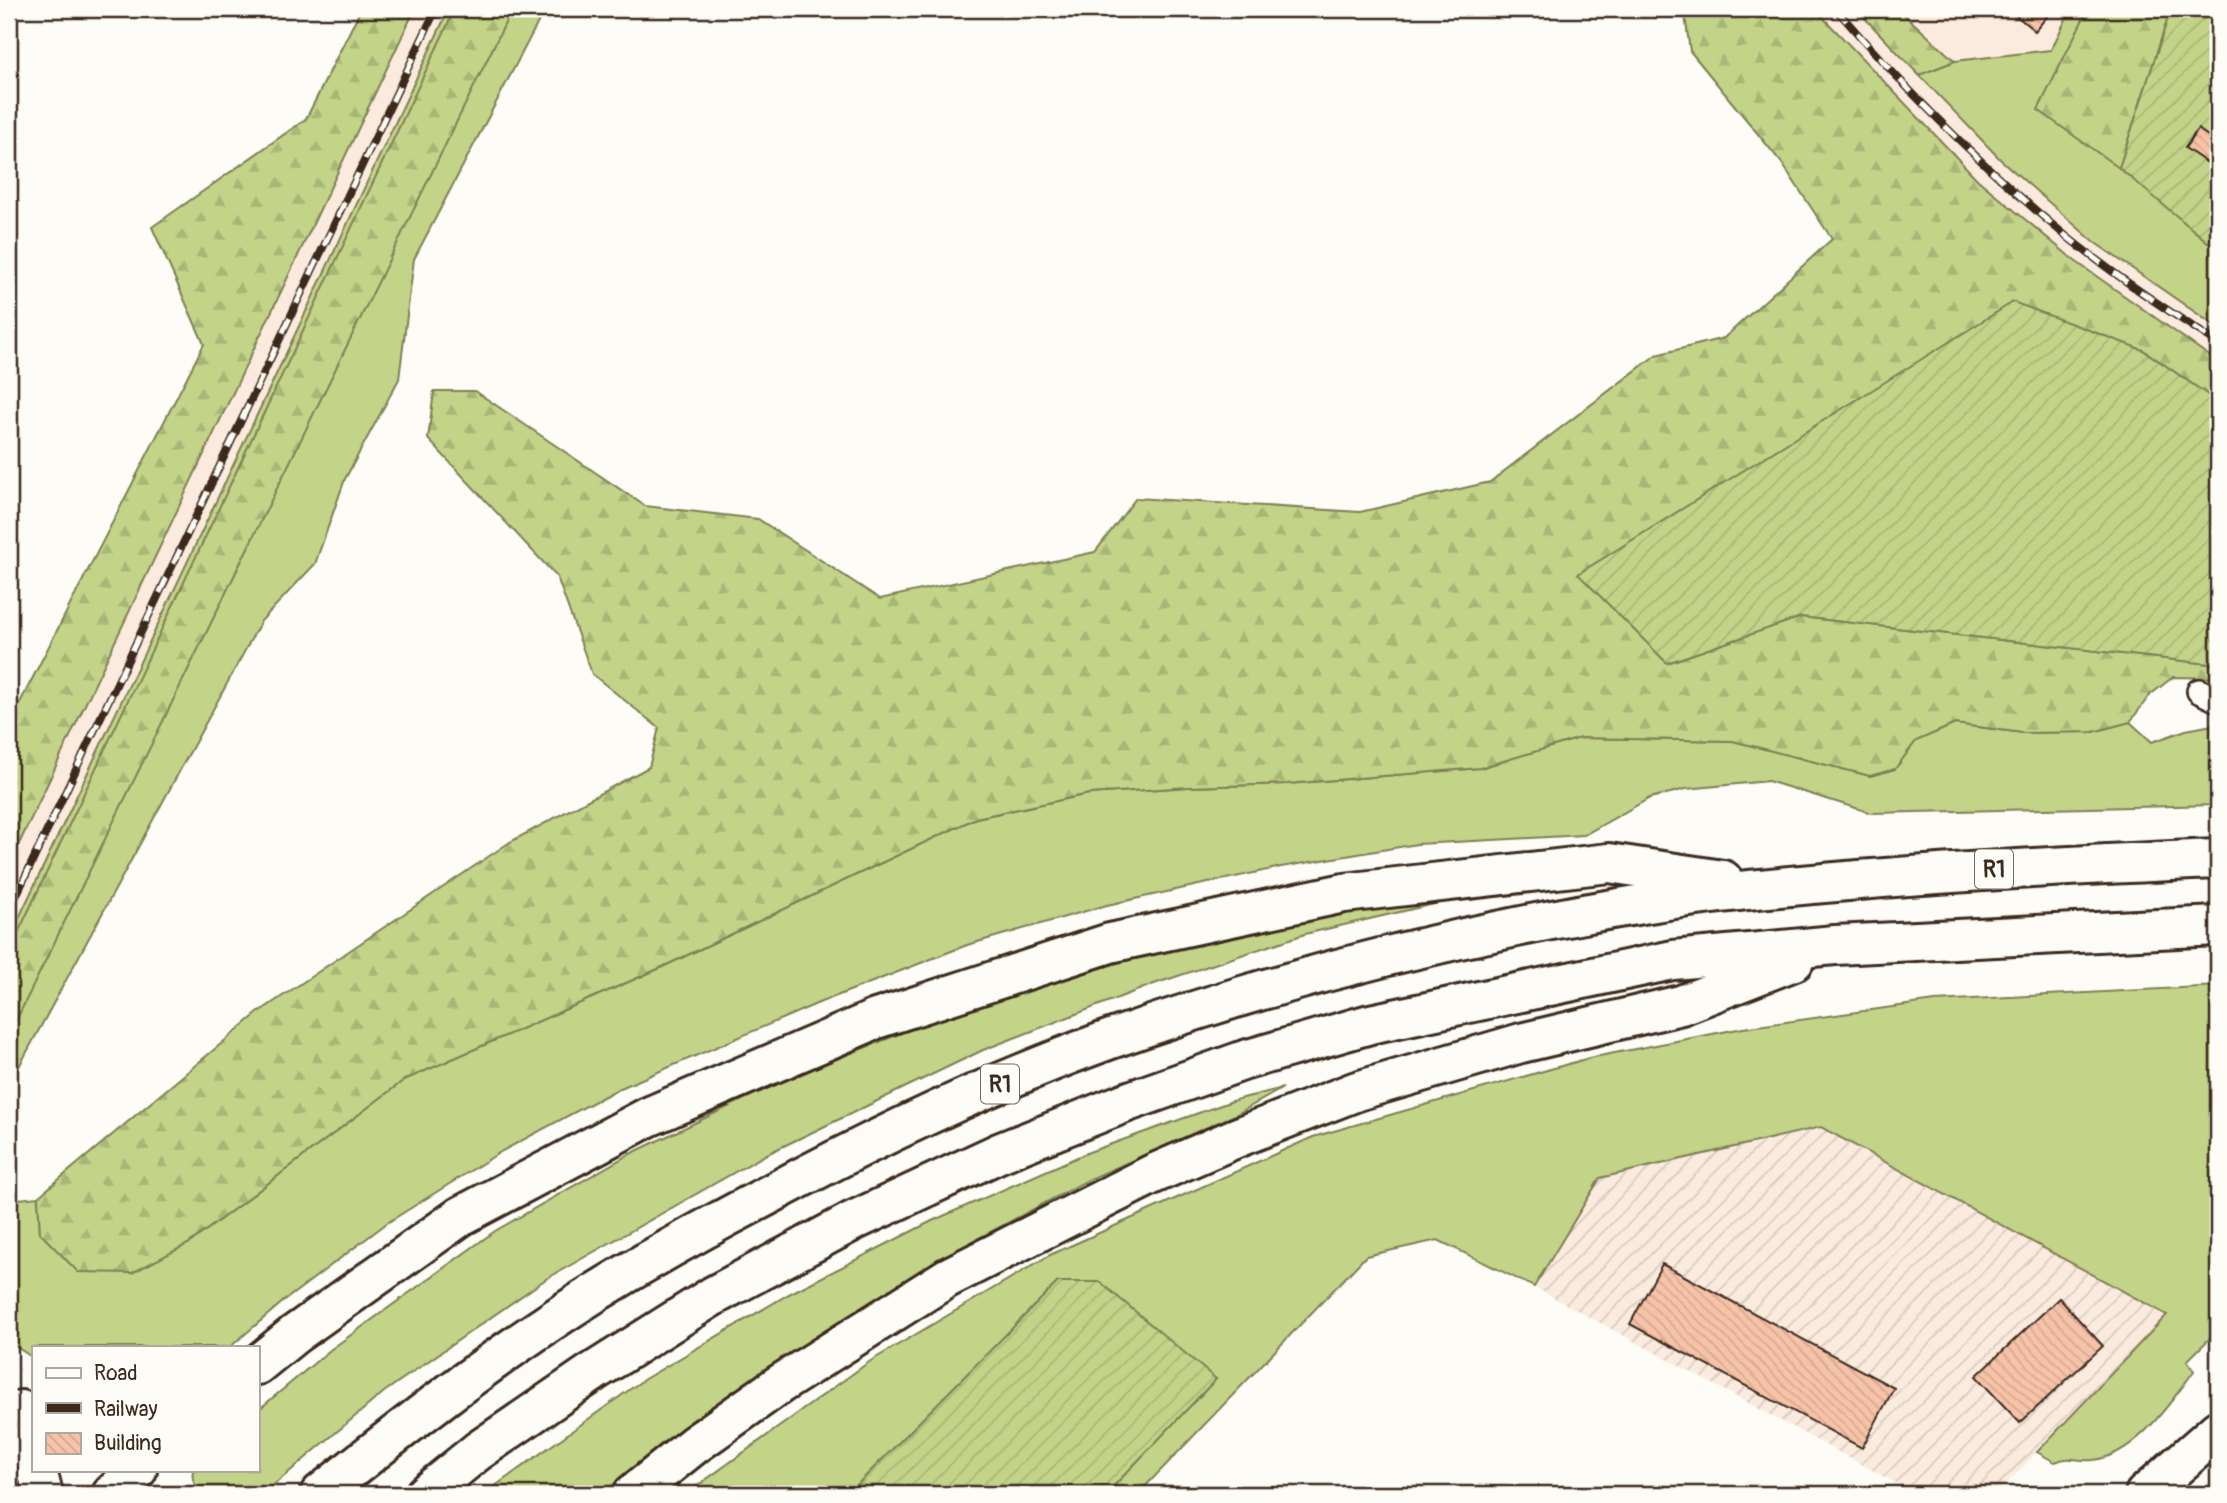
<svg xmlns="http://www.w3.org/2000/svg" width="2227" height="1503" font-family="Pangolin,sans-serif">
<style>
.built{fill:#fbebdf}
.industrial{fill:url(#industrial-furrows)}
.grass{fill:#c3d489;stroke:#7f7f54;stroke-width:2}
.forest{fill:url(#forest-firs);stroke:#7f7f54;stroke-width:2}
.garden{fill:url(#garden-furrows);stroke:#7f7f54;stroke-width:2}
.building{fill:url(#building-back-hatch);stroke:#3b2a1e;stroke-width:2}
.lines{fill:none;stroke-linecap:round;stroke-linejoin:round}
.service-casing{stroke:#3b2a1e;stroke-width:28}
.primary-casing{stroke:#3b2a1e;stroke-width:44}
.motorway-casing{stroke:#3b2a1e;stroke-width:44}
.service{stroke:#fdfcf7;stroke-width:23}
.primary{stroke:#fdfcf7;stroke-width:38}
.motorway{stroke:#fdfcf7;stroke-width:38}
.rail-casing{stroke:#3b2a1e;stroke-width:8}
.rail{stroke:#fdfcf7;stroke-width:5;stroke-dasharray:16;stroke-linecap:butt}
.labels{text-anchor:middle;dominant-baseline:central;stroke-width:5;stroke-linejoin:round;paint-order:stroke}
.shield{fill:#fdfcf7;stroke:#75695f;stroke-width:2}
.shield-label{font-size:23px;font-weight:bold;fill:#3b2a1e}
</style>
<defs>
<pattern id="industrial-furrows" width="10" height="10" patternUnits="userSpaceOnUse" patternTransform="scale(1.75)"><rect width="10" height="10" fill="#fbebdf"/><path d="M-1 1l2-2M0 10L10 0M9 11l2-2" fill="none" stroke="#d8cabf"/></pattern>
<pattern id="forest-firs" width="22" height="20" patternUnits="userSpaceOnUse" patternTransform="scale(1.75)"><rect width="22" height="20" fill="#c3d489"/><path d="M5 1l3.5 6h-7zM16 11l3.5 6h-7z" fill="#a8b676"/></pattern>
<pattern id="garden-furrows" width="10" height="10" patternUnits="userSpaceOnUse" patternTransform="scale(1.75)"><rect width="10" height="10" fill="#c3d489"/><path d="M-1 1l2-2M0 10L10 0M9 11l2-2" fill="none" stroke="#a8b676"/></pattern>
<pattern id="building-back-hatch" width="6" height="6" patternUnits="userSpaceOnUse" patternTransform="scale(1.75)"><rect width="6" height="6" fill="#f7c3a8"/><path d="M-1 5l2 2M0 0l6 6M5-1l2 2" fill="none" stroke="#d5a890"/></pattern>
</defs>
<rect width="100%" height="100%" fill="#fdfcf7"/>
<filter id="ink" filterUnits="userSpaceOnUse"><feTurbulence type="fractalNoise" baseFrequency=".0143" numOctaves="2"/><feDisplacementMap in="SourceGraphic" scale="14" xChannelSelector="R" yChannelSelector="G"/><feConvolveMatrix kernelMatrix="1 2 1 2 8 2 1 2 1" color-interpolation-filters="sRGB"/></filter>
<g filter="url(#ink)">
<!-- built -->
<g class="built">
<polygon points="415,9 449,9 9,939 9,865"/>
<polygon points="1815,9 1855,9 2001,160 2095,242 2218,328 2218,362 2075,261 1978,180"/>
<polygon points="1898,9 2071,9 2051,50 1955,61"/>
</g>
<!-- industrial -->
<polygon class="industrial" points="1821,1127 2168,1315 1997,1494 1916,1494 1534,1287 1600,1178"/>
<!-- grass -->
<g class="grass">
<polygon points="449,9 545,9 414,259 399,379 345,479 315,564 261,621 9,1085 9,939"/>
<polygon points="2071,9 2218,9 2218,328 2094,242 2001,160 1919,75 1955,61 2051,50"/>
<polygon points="2130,722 2152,742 2186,730 2218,724 2218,805 1872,813 1768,781 1686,789 1650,798 1584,835 1417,844 1281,867 1107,905 967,945 821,1002 616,1090 502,1151 387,1223 285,1300 230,1347 33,1347 33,1358 9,1342 9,1200 38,1197 40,1233 188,1244 404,1080 658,969 976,818 1089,794 1188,787 1287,784 1480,768 1580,738 1733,741 1870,776 1895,769 1916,741 1955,724 2023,733 2093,732"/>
<path d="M 1473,895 L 1305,934 L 1154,984 L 983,1050 L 767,1154 L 546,1279 L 384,1392 L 263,1494 C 242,1494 187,1503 193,1470 L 257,1470 L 257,1411 L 330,1350 L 495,1231 L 628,1155 L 782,1081 L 944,1016 L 1127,960 L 1334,914 Z"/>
<path d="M 2218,986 L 2218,1330 L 2187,1361 L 2194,1371 C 2170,1403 2136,1455 2093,1460 C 2077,1462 2071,1455 2055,1462 L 2037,1452 L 2167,1315 L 1821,1127 L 1600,1178 L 1534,1287 L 1438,1240 L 1366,1256 L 1138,1494 L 1106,1494 L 1216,1379 L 1058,1282 L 848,1494 L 686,1494 L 869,1362 L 1050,1255 L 1313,1137 L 1589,1058 L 1743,1028 L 1935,1001 Z"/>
<polygon points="1283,1088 1235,1115 1088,1180 932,1263 733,1392 601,1494 484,1494 643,1380 789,1294 932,1221 1089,1152 1235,1100"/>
</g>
<!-- forest -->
<g class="forest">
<polygon points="361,9 415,9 9,865 9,724 204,344 152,227 306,119"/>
<polygon points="455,9 512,9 9,1035 9,952"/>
<polygon points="1684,9 1815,9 1978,180 2075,261 2218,362 2218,402 2143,350 1667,663 1801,617 2218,665 2218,678 2173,677 2150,695 2130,722 2093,732 2023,733 1955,724 1916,741 1895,769 1870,776 1733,741 1580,738 1480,768 1287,784 1188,787 1089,794 976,818 658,969 404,1080 188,1244 132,1273 78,1272 40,1233 38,1197 259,1012 510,842 649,767 659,728 592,674 557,577 428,439 434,391 475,391 645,506 758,519 880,599 1095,552 1136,498 1360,512 1490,482 1656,355 1724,338 1832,239 1781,162 1690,51"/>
<polygon points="1856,9 1898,9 1955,61 1919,75"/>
<polygon points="2088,9 2171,9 2119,168 2038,110"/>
</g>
<!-- garden -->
<g class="garden">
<polygon points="2171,9 2218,9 2218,244 2215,248 2119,168"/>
<polygon points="2013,302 2143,350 2218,402 2218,665 1801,617 1667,663 1578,574"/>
<polygon points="1058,1282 1100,1282 1216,1379 1106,1494 848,1494"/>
</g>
<!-- building -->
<g class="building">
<polygon points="2008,9 2045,9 2050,13 2035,31"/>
<polygon points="2198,129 2218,143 2218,157 2212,166 2185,148"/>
<polygon points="1662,1264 1894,1388 1862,1448 1630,1324"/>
<polygon points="2059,1298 2103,1346 2020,1423 1976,1376"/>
</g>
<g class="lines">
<!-- service casing -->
<g class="service-casing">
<polyline id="service" points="2199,691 2218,700"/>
</g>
<!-- primary casing -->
<g class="primary-casing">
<polyline id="primary" points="2145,1494 2218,1430"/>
</g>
<!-- motorway casing -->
<g class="motorway-casing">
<g id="motorway">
<polyline points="257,1365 295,1334 461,1216 648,1117 876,1019 1110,943 1344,893 1609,863 1723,880"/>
<polyline points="21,1410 33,1456"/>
<polyline points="37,1470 43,1494"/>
<polyline points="112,1494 137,1470"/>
<path d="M 320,1494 C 395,1434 470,1375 550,1322 C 618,1276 690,1236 763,1198 C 874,1138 990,1083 1108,1040 C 1286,977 1469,931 1655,902 C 1723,891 1791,886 1859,880 C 1979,870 2098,864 2218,859"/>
<polyline points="425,1494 478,1451 593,1372 713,1296 853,1221 999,1153 1127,1102 1245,1060 1370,1024 1673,960 1835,945 2218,926"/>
<polyline points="633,1494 694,1445 780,1384 947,1278 1153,1174 1236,1138 1357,1091 1521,1043 1681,1005 1794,961"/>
</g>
</g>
<!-- service -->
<use href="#service" class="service"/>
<!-- primary -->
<use href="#primary" class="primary"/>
<!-- motorway -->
<use href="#motorway" class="motorway"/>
<!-- rail casing -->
<g class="rail-casing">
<g id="rail">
<path d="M 1836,9 C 1903,87 1976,160 2054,226 C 2105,269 2162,307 2218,343"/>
<polyline points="9,911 436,9"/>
</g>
</g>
<!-- rail -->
<use href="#rail" class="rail"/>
</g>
</g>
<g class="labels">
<!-- shield labels -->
<g class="shield">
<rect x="1975" y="849.5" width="38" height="39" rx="5"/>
<rect x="981" y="1064.5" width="38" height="39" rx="5"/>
</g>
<g class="shield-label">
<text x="1994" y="869">R1</text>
<text x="1000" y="1084">R1</text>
</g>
</g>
<!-- margin -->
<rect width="2227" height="1503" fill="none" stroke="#fdfcf7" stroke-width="35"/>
<rect x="18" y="18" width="2192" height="1468" fill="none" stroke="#3b2a1e" stroke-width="2.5" filter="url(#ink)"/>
<!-- legend -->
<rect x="32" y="1346" width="228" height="126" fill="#fdfcf7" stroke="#afa8a0" stroke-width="2"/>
<rect x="46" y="1368" width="35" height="10" fill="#fdfcf7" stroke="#afa8a0" stroke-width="2"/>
<text x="94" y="1380" font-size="21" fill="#3b2a1e">Road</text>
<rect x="46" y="1403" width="35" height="10" fill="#3b2a1e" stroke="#afa8a0" stroke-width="2"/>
<text x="94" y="1416" font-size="21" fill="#3b2a1e">Railway</text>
<rect x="46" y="1433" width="35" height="21" fill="url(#building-back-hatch)" stroke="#afa8a0" stroke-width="2"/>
<text x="94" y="1450" font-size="21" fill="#3b2a1e">Building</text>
</svg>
